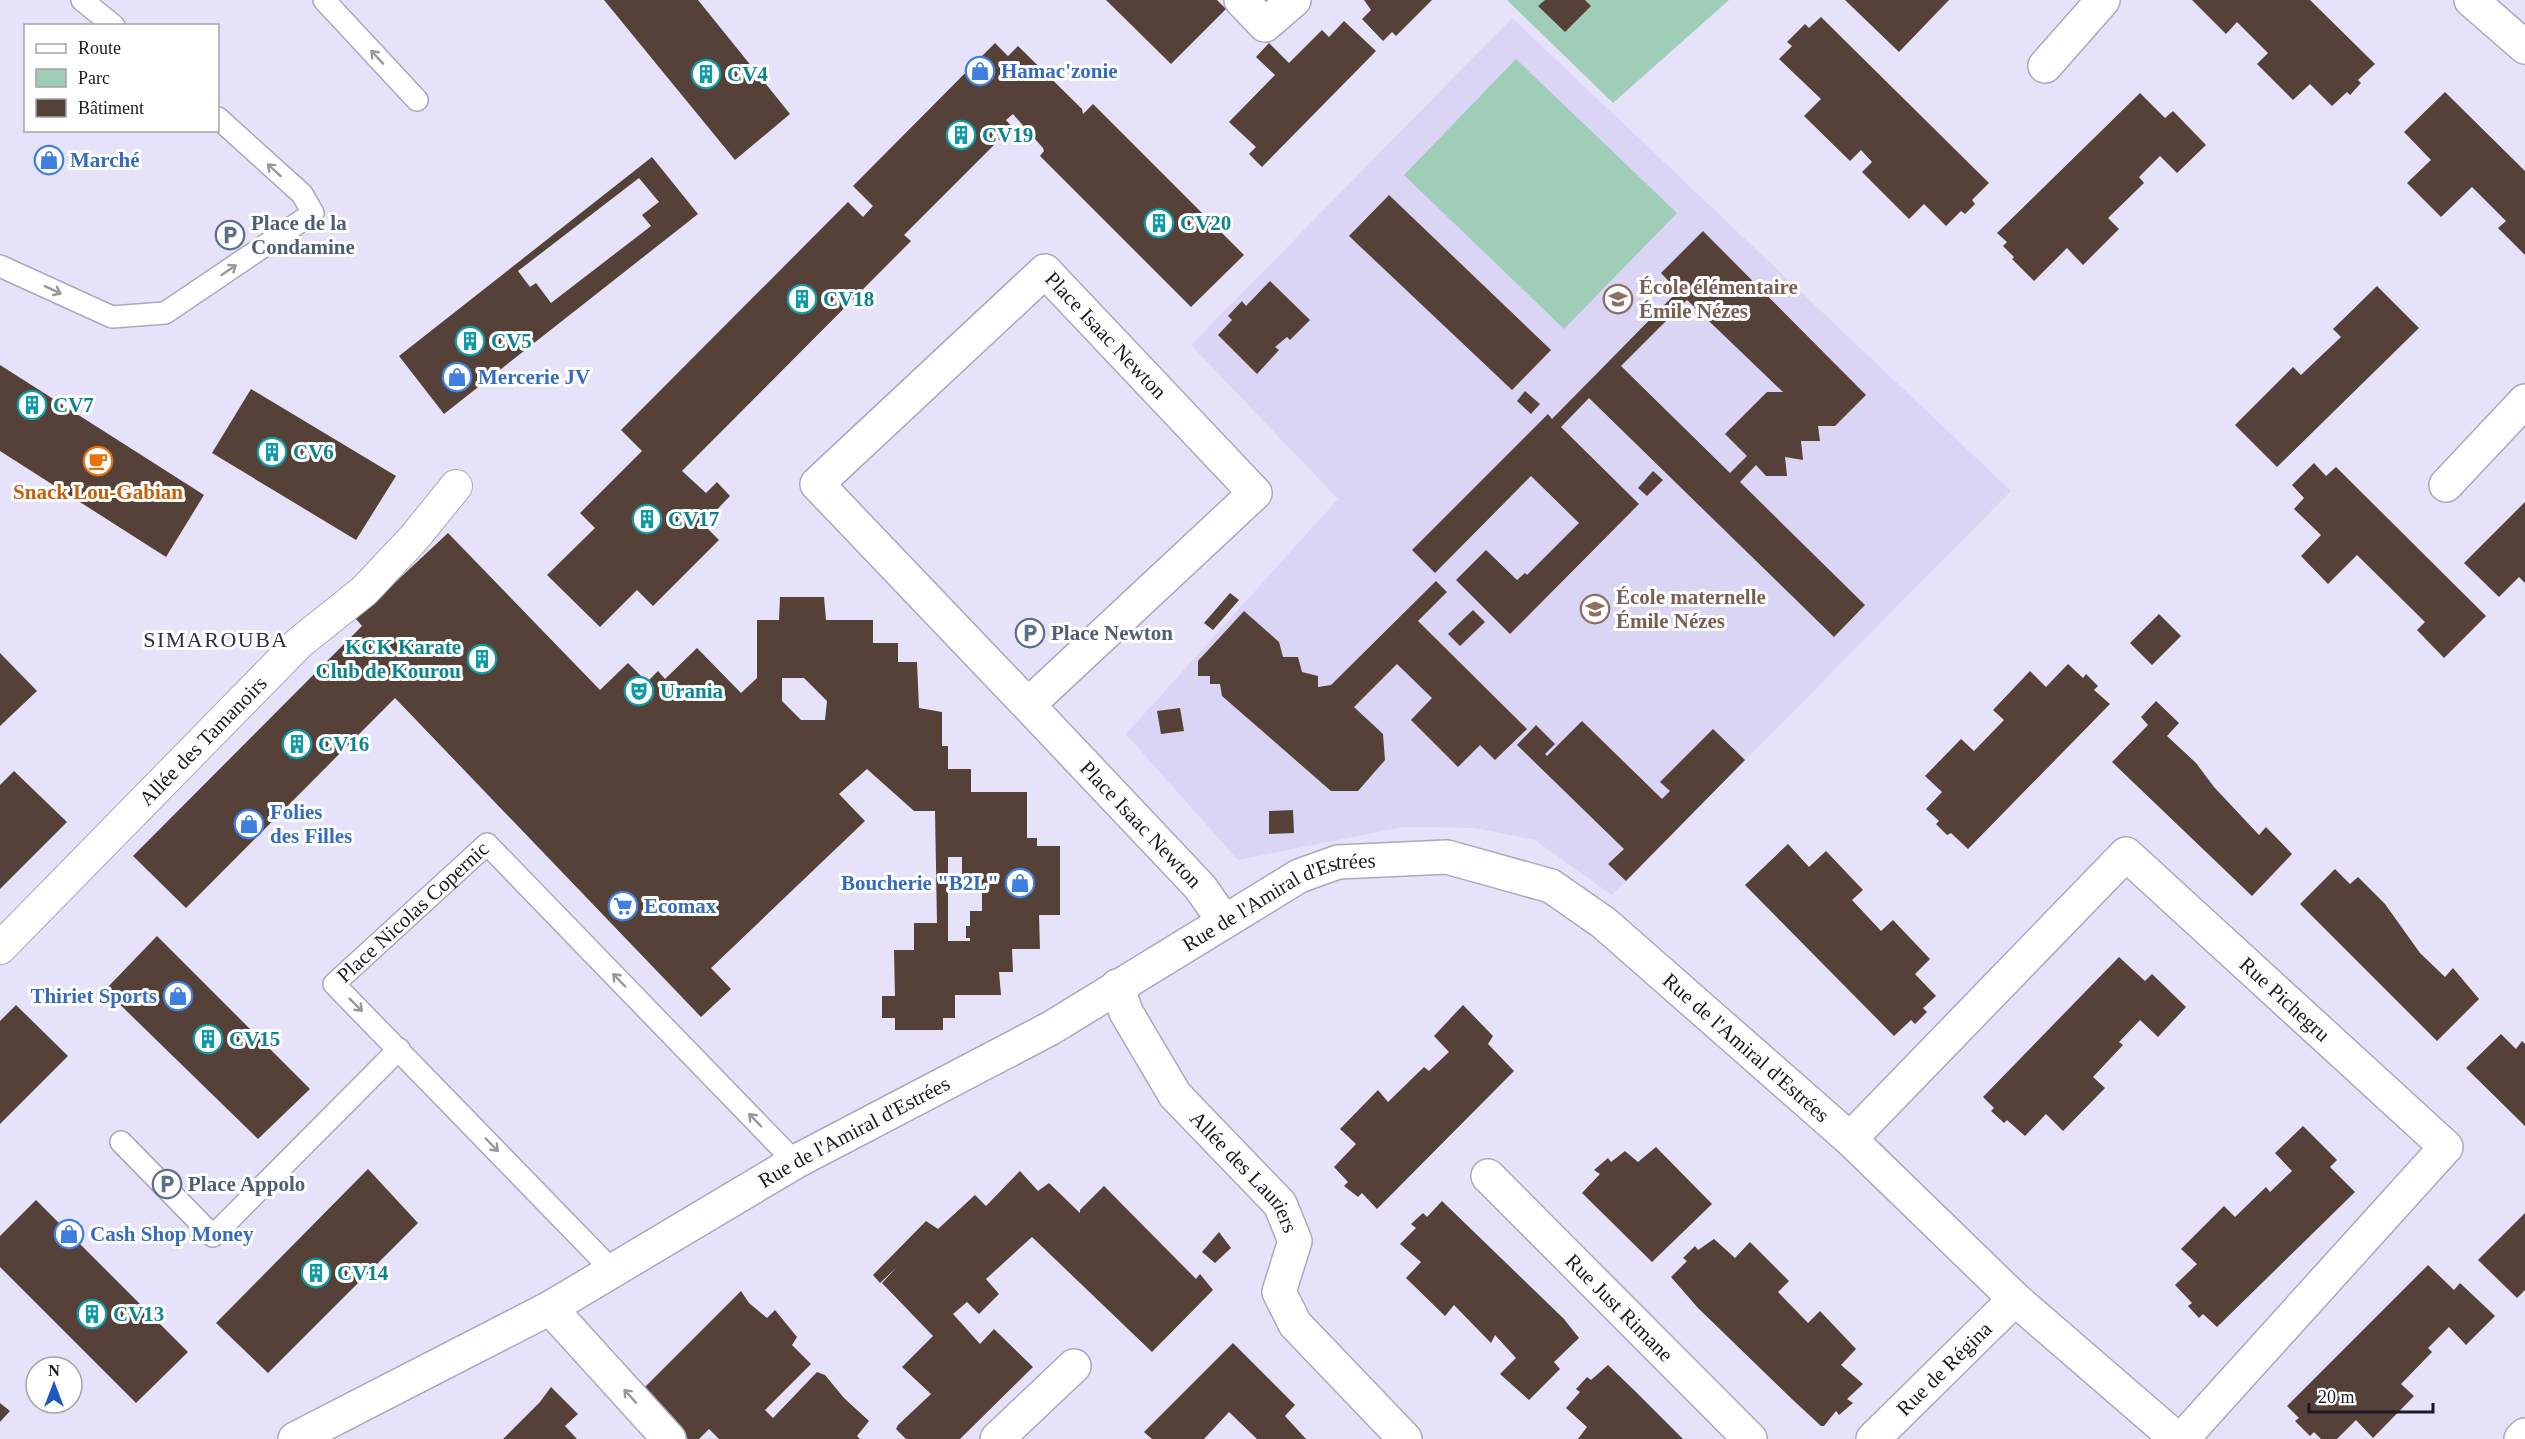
<svg xmlns="http://www.w3.org/2000/svg" width="2525" height="1439" font-family="Georgia,serif">
<style>
.built{fill:#dad5f4}
.green{fill:#9fcdb8}
.building{fill:#554138;fill-rule:evenodd}
.lines{fill:none;stroke-linecap:round;stroke-linejoin:round}
.service-casing{stroke:#aba8be;stroke-width:24}
.pedestrian-casing{stroke:#aba8be;stroke-width:34}
.minor-casing{stroke:#aba8be;stroke-width:36}
.tertiary-casing{stroke:#aba8be;stroke-width:36}
.service{stroke:#fff;stroke-width:21}
.pedestrian{stroke:#fff;stroke-width:32}
.minor{stroke:#fff;stroke-width:33}
.tertiary{stroke:#fff;stroke-width:33}
.oneway{stroke:#98989c}
.labels{text-anchor:middle;dominant-baseline:central;stroke-width:6;stroke-linejoin:round;paint-order:stroke}
.shop-label{font-size:21px;font-weight:bold;fill:#366cbe;stroke:#fff;text-anchor:start}
.culture-label{font-size:21px;font-weight:bold;fill:#0d838f;stroke:#fff;text-anchor:start}
.service-label{font-size:21px;font-weight:bold;fill:#4e5e75;stroke:#fff;text-anchor:start}
.education-label{font-size:21px;font-weight:bold;fill:#785e54;stroke:#fff;text-anchor:start}
.street-label{font-size:21px;fill:#1b1922;stroke:#fff}
.food-label{font-size:21px;font-weight:bold;fill:#c56008;stroke:#fff}
.neighbourhood-label{font-size:22px;letter-spacing:1.5px;fill:#302d3f;stroke:#fff}
</style>
<rect width="100%" height="100%" fill="#e6e2fa"/>
<!-- built -->
<polygon class="built" points="1512,18 2011,491 1612,895 1535,840 1475,828 1403,827 1238,860 1126,734 1338,499 1191,345"/>
<!-- green -->
<g class="green">
<polygon points="1507,0 1729,0 1613,103"/>
<polygon points="1516,59 1677,213 1564,329 1404,175"/>
</g>
<!-- building -->
<g class="building">
<polygon points="604,0 698,0 790,114 735,160"/>
<polygon points="1106,0 1217,0 1226,9 1171,64"/>
<polygon points="1364,0 1432,0 1396,36 1392,32 1383,41 1362,19 1371,10"/>
<polygon points="1545,0 1585,0 1591,6 1565,32 1538,6"/>
<polygon points="1845,0 1949,0 1899,52"/>
<polygon points="2192,0 2310,0 2375,64 2358,80 2361,83 2350,95 2347,92 2332,106 2310,84 2293,100 2257,64 2268,53 2237,22 2226,34"/>
<polygon points="1821,17 1989,183 1972,200 1975,204 1965,214 1961,211 1946,226 1924,204 1909,219 1862,172 1872,162 1861,150 1850,161 1804,116 1821,99 1779,59 1792,46 1787,42 1805,24 1809,28"/>
<polygon points="1344,21 1376,51 1262,167 1249,154 1256,147 1229,122 1275,75 1256,57 1269,43 1289,63 1322,30 1329,37"/>
<polygon points="995,43 1008,56 1018,46 1082,109 1083,114 1093,104 1244,255 1191,307 1040,156 1044,151 1043,148 1013,114 1006,120 1012,127 904,235 911,241 682,471 706,493 717,482 730,496 703,524 719,540 653,606 637,590 600,627 547,575 595,528 580,513 642,451 621,430 848,202 863,217 873,206 853,186"/>
<polygon points="2445,92 2525,171 2525,255 2498,228 2506,221 2472,187 2441,217 2407,183 2431,160 2404,132"/>
<polygon points="2140,93 2165,118 2173,111 2206,145 2177,173 2160,156 2139,177 2144,183 2108,218 2119,229 2083,265 2067,248 2034,281 2012,259 2014,257 2003,246 2007,242 1997,233"/>
<path d="M 652,157 L 698,214 L 444,414 L 399,356 ZM 639,178 L 659,202 L 642,215 L 651,226 L 551,303 L 536,283 L 530,287 L 518,271 Z"/>
<polygon points="1389,195 1551,350 1512,390 1349,236"/>
<path d="M 1703,231 L 1866,395 L 1835,426 L 1818,426 L 1820,441 L 1801,441 L 1803,460 L 1785,457 L 1787,476 L 1766,476 L 1756,465 L 1740,482 L 1865,605 L 1834,637 L 1589,398 L 1561,427 L 1639,504 L 1510,634 L 1456,580 L 1486,550 L 1517,580 L 1525,573 L 1527,575 L 1579,523 L 1531,476 L 1435,573 L 1412,550 L 1548,414 L 1552,419 L 1678,291 L 1661,273 ZM 1687,300 L 1783,392 L 1767,392 L 1725,434 L 1747,456 L 1730,473 L 1621,366 Z"/>
<polygon points="1270,281 1310,320 1290,340 1287,337 1275,347 1279,350 1257,374 1218,335 1232,320 1228,316 1242,301 1246,306"/>
<polygon points="2377,286 2419,328 2277,467 2235,425 2293,367 2301,375 2323,354 2341,337 2333,329"/>
<polygon points="0,365 204,495 166,557 0,451"/>
<polygon points="251,389 396,476 356,540 212,453"/>
<polygon points="1525,391 1540,404 1531,414 1517,401"/>
<polygon points="2314,463 2326,476 2336,467 2486,616 2444,658 2417,630 2425,622 2357,555 2328,584 2301,556 2321,535 2294,509 2304,498 2292,485"/>
<polygon points="1653,471 1663,480 1647,496 1638,488"/>
<polygon points="2525,502 2525,583 2519,577 2499,597 2464,563"/>
<path d="M 448,533 L 600,690 L 628,663 L 647,682 L 658,671 L 665,679 L 697,648 L 741,693 L 757,678 L 757,620 L 779,620 L 780,597 L 824,597 L 826,620 L 873,620 L 873,643 L 898,643 L 898,662 L 917,662 L 919,708 L 942,712 L 942,746 L 948,746 L 948,769 L 971,769 L 971,792 L 1027,792 L 1027,838 L 1037,838 L 1037,846 L 1060,846 L 1060,915 L 1039,915 L 1040,949 L 1012,949 L 1013,972 L 999,972 L 1001,995 L 955,995 L 955,1018 L 943,1018 L 943,1030 L 895,1030 L 895,1018 L 882,1018 L 882,996 L 895,996 L 894,950 L 914,950 L 914,923 L 937,923 L 935,811 L 914,811 L 867,769 L 839,794 L 865,821 L 711,968 L 731,989 L 701,1017 L 395,698 L 186,908 L 133,856 L 362,626 L 356,619 ZM 782,678 L 804,678 L 827,701 L 825,720 L 801,720 L 782,701 ZM 948,857 L 962,857 L 962,877 L 982,877 L 982,880 L 977,880 L 977,888 L 982,888 L 982,911 L 970,911 L 970,926 L 966,926 L 966,938 L 970,938 L 970,941 L 948,941 Z"/>
<polygon points="1436,581 1447,592 1418,621 1527,729 1495,760 1480,745 1458,767 1411,720 1432,698 1397,664 1354,707 1383,734 1385,760 1358,791 1331,791 1222,696 1220,684 1210,684 1210,676 1198,676 1198,661 1244,611 1279,642 1283,657 1298,657 1302,672 1318,676 1318,687 1331,685"/>
<polygon points="1230,593 1239,600 1213,630 1204,623"/>
<polygon points="1473,610 1485,622 1460,646 1448,634"/>
<polygon points="2159,614 2181,636 2152,665 2130,643"/>
<polygon points="0,653 37,691 0,726"/>
<polygon points="2068,664 2083,678 2086,674 2098,686 2094,690 2110,704 1968,849 1951,833 1947,835 1936,824 1939,821 1926,809 1942,792 1925,776 1961,739 1974,751 2004,720 1993,710 2030,671 2046,687"/>
<polygon points="2156,701 2179,723 2167,736 2196,763 2214,787 2259,835 2266,827 2292,854 2252,896 2112,762 2148,725 2141,717"/>
<polygon points="1180,708 1184,731 1161,734 1157,711"/>
<polygon points="1582,721 1662,799 1670,791 1660,782 1713,729 1745,760 1626,881 1608,864 1624,849 1517,745 1536,725 1555,744 1545,754 1547,756"/>
<polygon points="14,771 67,822 0,889 0,785"/>
<polygon points="1293,810 1294,833 1269,834 1269,811"/>
<polygon points="1788,844 1809,867 1826,851 1863,890 1852,900 1881,931 1893,920 1930,959 1915,974 1936,996 1923,1008 1927,1012 1915,1024 1911,1020 1894,1036 1745,885"/>
<polygon points="2335,869 2350,884 2358,877 2385,904 2420,953 2445,977 2453,968 2479,999 2437,1041 2300,904"/>
<polygon points="157,936 310,1089 258,1139 105,990"/>
<polygon points="2119,957 2145,981 2152,974 2186,1007 2158,1037 2140,1020 2119,1042 2123,1045 2093,1077 2105,1088 2063,1131 2046,1114 2025,1136 2007,1120 2004,1123 1991,1111 1994,1108 1983,1097"/>
<polygon points="16,1005 68,1056 0,1124 0,1021"/>
<polygon points="1463,1005 1493,1036 1488,1044 1514,1071 1377,1209 1362,1193 1358,1197 1344,1186 1348,1182 1334,1167 1356,1144 1340,1129 1378,1090 1388,1102 1424,1067 1429,1071 1449,1052 1434,1036"/>
<polygon points="2501,1034 2516,1049 2522,1041 2525,1044 2525,1126 2466,1068"/>
<polygon points="2303,1126 2337,1160 2330,1167 2355,1192 2217,1327 2203,1314 2199,1318 2188,1306 2192,1303 2175,1285 2197,1264 2181,1249 2224,1206 2235,1217 2266,1187 2270,1192 2292,1171 2275,1153"/>
<polygon points="1656,1147 1712,1204 1652,1262 1582,1193 1600,1174 1594,1170 1608,1158 1611,1162 1625,1151 1638,1162"/>
<polygon points="368,1169 418,1223 268,1373 216,1323"/>
<polygon points="1020,1171 1038,1191 1049,1183 1080,1213 1080,1210 1104,1186 1196,1279 1200,1274 1213,1290 1152,1352 1032,1237 986,1279 999,1294 979,1314 967,1302 953,1314 980,1344 994,1329 1033,1367 960,1439 906,1439 896,1429 898,1425 931,1394 902,1367 933,1336 882,1283 896,1268 880,1283 873,1275 926,1221 938,1229 975,1195 986,1206"/>
<polygon points="36,1200 188,1352 136,1403 0,1267 0,1236"/>
<polygon points="1442,1201 1564,1319 1579,1338 1554,1362 1560,1369 1529,1400 1500,1374 1516,1358 1495,1335 1491,1343 1454,1305 1445,1316 1406,1278 1421,1262 1400,1244 1416,1228 1411,1224 1423,1213 1427,1217"/>
<polygon points="2525,1213 2525,1290 2517,1298 2478,1260"/>
<polygon points="1219,1232 1231,1248 1215,1263 1202,1252"/>
<polygon points="1714,1239 1735,1258 1750,1242 1789,1281 1778,1292 1808,1323 1820,1311 1856,1349 1841,1365 1863,1384 1847,1399 1853,1403 1839,1415 1836,1411 1824,1426 1821,1426 1793,1400 1698,1308 1671,1277 1687,1261 1683,1258 1695,1246 1698,1250"/>
<polygon points="2428,1265 2454,1290 2460,1283 2495,1316 2466,1345 2449,1327 2428,1348 2432,1352 2401,1384 2414,1396 2373,1438 2356,1420 2337,1439 2321,1439 2314,1432 2310,1436 2295,1421 2299,1418 2287,1406"/>
<polygon points="741,1291 749,1303 767,1318 775,1310 797,1337 792,1345 811,1364 765,1410 773,1418 817,1372 825,1375 844,1398 869,1421 857,1436 860,1439 719,1439 709,1429 699,1439 688,1439 641,1391"/>
<polygon points="1233,1343 1295,1405 1285,1416 1306,1439 1257,1439 1229,1412 1204,1439 1152,1439 1144,1432"/>
<polygon points="1608,1365 1636,1392 1683,1439 1578,1439 1587,1427 1566,1408 1580,1392 1576,1389 1587,1377 1591,1380"/>
<polygon points="551,1387 578,1414 565,1426 577,1439 503,1439 540,1402"/>
<polygon points="0,1403 10,1411 0,1422"/>
</g>
<g class="lines">
<!-- service casing -->
<g class="service-casing">
<g id="service">
<polyline points="82,0 114,26"/>
<polyline points="324,0 417,100"/>
<polyline points="0,266 112,317 165,313 313,213 302,194 218,118"/>
<polyline points="121,1142 213,1236 399,1049"/>
<path id="s1" d="M 613,1271 L 334,984 L 487,844 L 795,1162"/>
</g>
</g>
<!-- pedestrian casing -->
<g class="pedestrian-casing">
<g id="pedestrian">
<path id="s2" d="M 0,948 L 299,643 L 364,591 L 414,538 L 456,486"/>
</g>
</g>
<!-- minor casing -->
<g class="minor-casing">
<g id="minor">
<polyline points="1241,0 1265,25 1294,0"/>
<polyline points="2045,66 2103,0"/>
<polyline points="2446,485 2525,401"/>
<path id="s3" d="M 1028,705 L 817,484 L 1045,271 L 1255,493 L 1028,705 L 1200,887 L 1224,921"/>
<path id="s4" d="M 1117,986 L 1126,1012 L 1175,1095 L 1280,1204 L 1295,1241 L 1279,1292 L 1295,1324 L 1405,1439"/>
<path id="s5" d="M 1850,1139 L 2126,854 L 2446,1147 L 2182,1439"/>
<path id="s6" d="M 1488,1176 L 1750,1439"/>
<polyline points="550,1308 669,1439"/>
<polyline points="997,1439 1074,1366"/>
<path id="s7" d="M 1873,1439 L 2015,1299"/>
<polyline points="2521,1439 2525,1435"/>
</g>
</g>
<!-- tertiary casing -->
<g class="tertiary-casing">
<g id="tertiary">
<polyline points="2471,0 2525,47"/>
<path id="s8" d="M 295,1439 L 550,1308 L 795,1162 L 1051,1028 L 1299,876 L 1338,862 L 1447,857 L 1551,886 L 1604,923 L 1850,1139 L 2015,1299 L 2177,1439"/>
</g>
</g>
<!-- service -->
<use href="#service" class="service"/>
<!-- pedestrian -->
<use href="#pedestrian" class="pedestrian"/>
<!-- minor -->
<use href="#minor" class="minor"/>
<!-- tertiary -->
<use href="#tertiary" class="tertiary"/>
</g>
<!-- one-way arrows -->
<defs><path id="oneway-shaft" d="M-6 0H5M1.5-3L5.5 0L1.5 3" fill="none" stroke-width="1.6" stroke-linecap="round" stroke-linejoin="round" transform="scale(1.5)"/></defs>
<g class="oneway">
<use href="#oneway-shaft" transform="translate(377 57) rotate(-133)"/>
<use href="#oneway-shaft" transform="translate(274 170) rotate(-138)"/>
<use href="#oneway-shaft" transform="translate(229 270) rotate(-34)"/>
<use href="#oneway-shaft" transform="translate(53 290) rotate(25)"/>
<use href="#oneway-shaft" transform="translate(619 980) rotate(-134)"/>
<use href="#oneway-shaft" transform="translate(356 1005) rotate(45)"/>
<use href="#oneway-shaft" transform="translate(755 1120) rotate(-134)"/>
<use href="#oneway-shaft" transform="translate(492 1145) rotate(46)"/>
<use href="#oneway-shaft" transform="translate(630 1396) rotate(-132)"/>
</g>
<!-- icons -->
<defs>
<g id="shop-ring" transform="scale(1.5)"><circle r="9.5" fill="#fff" stroke="#3f7fe0" stroke-width="1.5"/><path d="M-5-2.5h2.3a2.7 3.5 0 0 1 5.4 0H5L5.5 6h-11ZM-1.5-2.5h3a1.5 2.3 0 0 0-3 0Z" fill="#3f7fe0"/></g>
<g id="building-ring" transform="scale(1.5)"><circle r="9.5" fill="#fff" stroke="#0f9aa8" stroke-width="1.5"/><path d="M-4-6H4V6H1V3H-1V6H-4ZM-2.5-4.3h1.7v1.8h-1.7ZM.8-4.3h1.7v1.8H.8ZM-2.5-1h1.7V.8h-1.7ZM.8-1h1.7V.8H.8Z" fill="#0f9aa8"/></g>
<g id="parking-ring" transform="scale(1.5)"><circle r="9.5" fill="#fff" stroke="#5c6f8a" stroke-width="1.5"/><path d="M-3.5-5.5H1a3.5 3.5 0 0 1 0 7H-1V5.5H-3.5ZM-1-3.4V-.6H.8a1.4 1.4 0 0 0 0-2.8Z" fill="#5c6f8a"/></g>
<g id="school-ring" transform="scale(1.5)"><circle r="9.5" fill="#fff" stroke="#8d6e63" stroke-width="1.5"/><path d="M0-5L7-2L0 1L-7-2ZM-4 1L0 2.5L4 1V4Q0 6-4 4Z" fill="#8d6e63"/></g>
<g id="cafe-ring" transform="scale(1.5)"><circle r="9.5" fill="#fff" stroke="#e8710a" stroke-width="1.5"/><path d="M-5.5-4.5H6V0H3Q3 3.5 0 3.5H-2.5Q-5.5 3.5-5.5 0ZM3-3.2v2h1.7v-2ZM-6 4.5H4V6H-6Z" fill="#e8710a"/></g>
<g id="theatre-ring" transform="scale(1.5)"><circle r="9.5" fill="#fff" stroke="#0f9aa8" stroke-width="1.5"/><path d="M-5-5.5Q0-4 5-5.5V0Q5 5 0 6Q-5 5-5 0ZM-3.3-2.5H-1v1.5H-3.3ZM1-2.5H3.3v1.5H1ZM-2.8 1Q0 5.5 2.8 1Z" fill="#0f9aa8"/></g>
<g id="supermarket-ring" transform="scale(1.5)"><circle r="9.5" fill="#fff" stroke="#3f7fe0" stroke-width="1.5"/><path d="M-6-5.5h2.5l.6 2H6L4.5 2H-2.5L-4.4-4H-6ZM-1.5 3.2a1.3 1.3 0 1 0 .1 0ZM3 3.2a1.3 1.3 0 1 0 .1 0Z" fill="#3f7fe0"/></g>
</defs>
<g fill-rule="evenodd">
<use href="#shop-ring" x="980" y="71"/>
<use href="#building-ring" x="706" y="74"/>
<use href="#building-ring" x="961" y="135"/>
<use href="#shop-ring" x="49" y="160"/>
<use href="#building-ring" x="1159" y="223"/>
<use href="#parking-ring" x="230" y="235"/>
<use href="#building-ring" x="802" y="299"/>
<use href="#school-ring" x="1618" y="299"/>
<use href="#building-ring" x="470" y="341"/>
<use href="#shop-ring" x="457" y="377"/>
<use href="#building-ring" x="32" y="405"/>
<use href="#building-ring" x="272" y="452"/>
<use href="#cafe-ring" x="98" y="461"/>
<use href="#building-ring" x="647" y="519"/>
<use href="#school-ring" x="1595" y="609"/>
<use href="#parking-ring" x="1030" y="633"/>
<use href="#building-ring" x="482" y="659"/>
<use href="#theatre-ring" x="639" y="691"/>
<use href="#building-ring" x="297" y="744"/>
<use href="#shop-ring" x="249" y="824"/>
<use href="#shop-ring" x="1020" y="883"/>
<use href="#supermarket-ring" x="623" y="906"/>
<use href="#shop-ring" x="178" y="996"/>
<use href="#building-ring" x="208" y="1039"/>
<use href="#parking-ring" x="167" y="1184"/>
<use href="#shop-ring" x="69" y="1234"/>
<use href="#building-ring" x="316" y="1273"/>
<use href="#building-ring" x="92" y="1314"/>
</g>
<g class="labels">
<!-- shop labels -->
<g class="shop-label">
<text x="1001" y="71">Hamac'zonie</text>
<text x="70" y="160">Marché</text>
<text x="478" y="377">Mercerie JV</text>
<text x="270" y="812">Folies<tspan x="270" dy="24">des Filles</tspan></text>
<text x="999" y="883" text-anchor="end">Boucherie "B2L"</text>
<text x="644" y="906">Ecomax</text>
<text x="157" y="996" text-anchor="end">Thiriet Sports</text>
<text x="90" y="1234">Cash Shop Money</text>
</g>
<!-- culture labels -->
<g class="culture-label">
<text x="727" y="74">CV4</text>
<text x="982" y="135">CV19</text>
<text x="1180" y="223">CV20</text>
<text x="823" y="299">CV18</text>
<text x="491" y="341">CV5</text>
<text x="53" y="405">CV7</text>
<text x="293" y="452">CV6</text>
<text x="668" y="519">CV17</text>
<text x="461" y="647" text-anchor="end">KCK Karate<tspan x="461" dy="24">Club de Kourou</tspan></text>
<text x="660" y="691">Urania</text>
<text x="318" y="744">CV16</text>
<text x="229" y="1039">CV15</text>
<text x="337" y="1273">CV14</text>
<text x="113" y="1314">CV13</text>
</g>
<!-- service labels -->
<g class="service-label">
<text x="251" y="223">Place de la<tspan x="251" dy="24">Condamine</tspan></text>
<text x="1051" y="633">Place Newton</text>
<text x="188" y="1184">Place Appolo</text>
</g>
<!-- education labels -->
<g class="education-label">
<text x="1639" y="287">École élémentaire<tspan x="1639" dy="24">Émile Nézes</tspan></text>
<text x="1616" y="597">École maternelle<tspan x="1616" dy="24">Émile Nézes</tspan></text>
</g>
<!-- street labels -->
<g class="street-label">
<text stroke="none"><textPath href="#s3" startOffset="706">Place Isaac Newton</textPath></text>
<text stroke="none"><textPath href="#s2" startOffset="290">Allée des Tamanoirs</textPath></text>
<text stroke="none"><textPath href="#s3" startOffset="1398">Place Isaac Newton</textPath></text>
<text stroke="none"><textPath href="#s8" startOffset="1124">Rue de l'Amiral d'Estrées</textPath></text>
<text stroke="none"><textPath href="#s1" startOffset="507">Place Nicolas Copernic</textPath></text>
<text stroke="none"><textPath href="#s5" startOffset="612">Rue Pichegru</textPath></text>
<text stroke="none"><textPath href="#s8" startOffset="1664">Rue de l'Amiral d'Estrées</textPath></text>
<text stroke="none"><textPath href="#s8" startOffset="638">Rue de l'Amiral d'Estrées</textPath></text>
<text stroke="none"><textPath href="#s4" startOffset="228">Allée des Lauriers</textPath></text>
<text stroke="none"><textPath href="#s6" startOffset="186">Rue Just Rimane</textPath></text>
<text stroke="none"><textPath href="#s7" startOffset="100">Rue de Régina</textPath></text>
</g>
<!-- food labels -->
<g class="food-label">
<text x="98" y="492">Snack Lou-Gabian</text>
</g>
<!-- neighbourhood labels -->
<g class="neighbourhood-label">
<text x="216" y="639">SIMAROUBA</text>
</g>
</g>
<!-- legend -->
<rect x="24" y="24" width="195" height="108" fill="#ffffff" stroke="#a4a3a7" stroke-width="1.5"/>
<rect x="36" y="44" width="30" height="9" fill="#ffffff" stroke="#a4a3a7" stroke-width="1.5"/>
<text x="78" y="54" font-size="18" fill="#1b1922">Route</text>
<rect x="36" y="69" width="30" height="18" fill="#9fcdb8" stroke="#a4a3a7" stroke-width="1.5"/>
<text x="78" y="84" font-size="18" fill="#1b1922">Parc</text>
<rect x="36" y="99" width="30" height="18" fill="#554138" stroke="#a4a3a7" stroke-width="1.5"/>
<text x="78" y="114" font-size="18" fill="#1b1922">Bâtiment</text>
<!-- north arrow -->
<g transform="translate(54 1385)"><circle r="28" fill="#ffffff" stroke="#a4a3a7" stroke-width="1.5"/>
<path d="M0-4.5L10 22L0 15L-10 22Z" fill="#1e57c3"/>
<text y="-9" font-size="16" font-weight="bold" text-anchor="middle" fill="#1b1922">N</text>
</g>
<!-- scale -->
<path d="M2309 1403v9h124v-9" fill="none" stroke="#1b1922" stroke-width="3"/>
<text x="2318" y="1403" font-size="18" fill="#1b1922" stroke="#ffffff" stroke-width="4.5" paint-order="stroke">20 m</text>
</svg>
